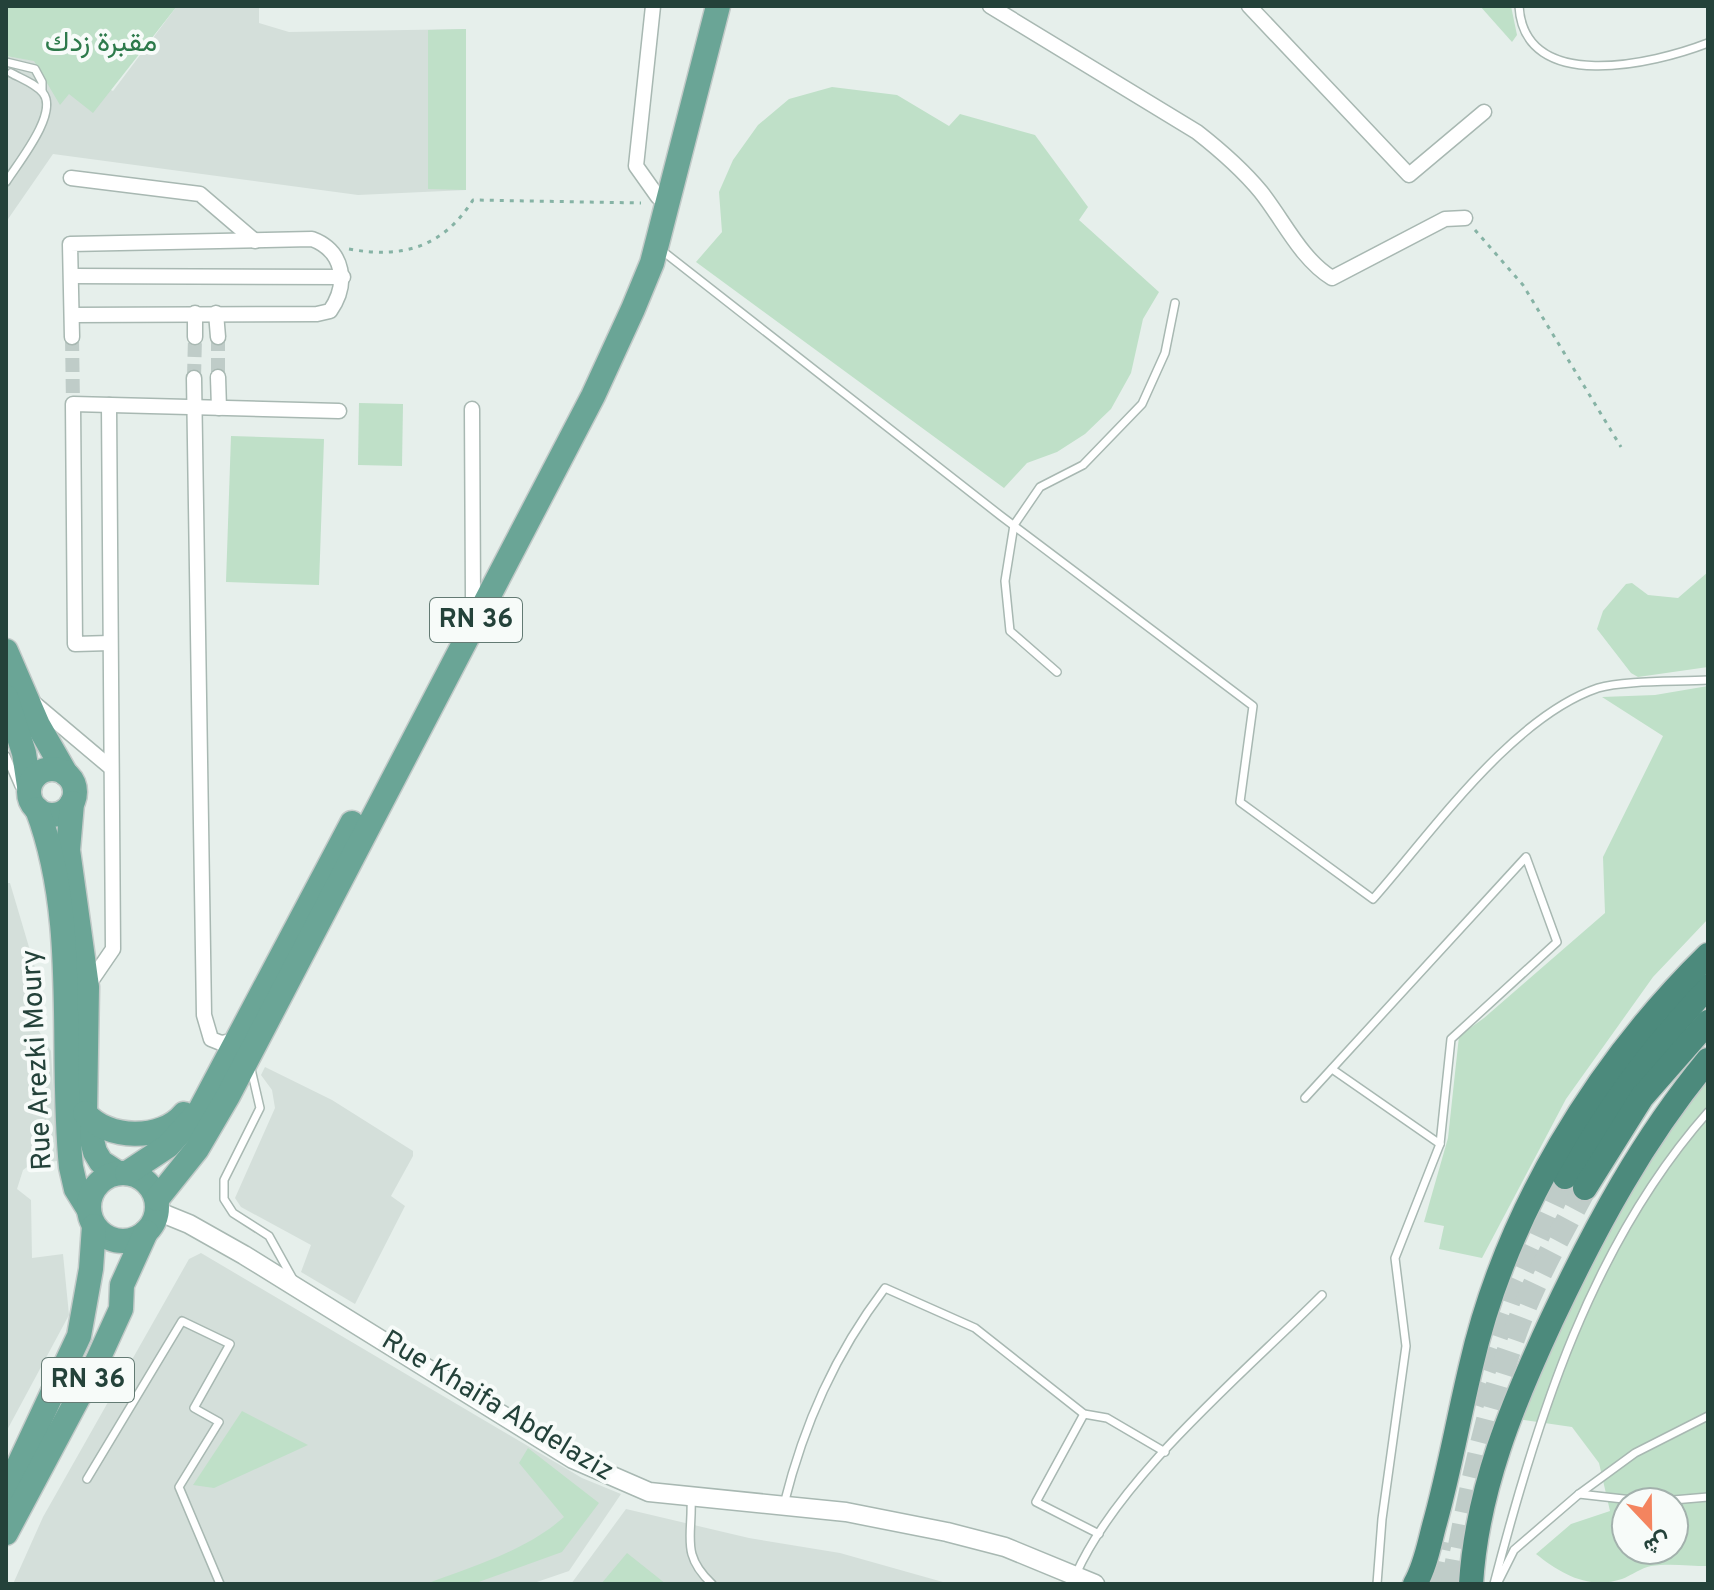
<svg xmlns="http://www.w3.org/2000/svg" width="1714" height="1590" font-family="Overpass,Vazirmatn,sans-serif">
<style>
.built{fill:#d4dfda}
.green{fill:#bfe0c8;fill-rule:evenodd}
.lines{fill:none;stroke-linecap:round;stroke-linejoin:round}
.minor-tunnel{stroke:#bfccc8;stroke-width:14;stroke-dasharray:14 7;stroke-linecap:butt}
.trunk-tunnel{stroke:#bfccc8;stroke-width:24;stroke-dasharray:24 12;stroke-linecap:butt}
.service-casing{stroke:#a8b8b2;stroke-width:10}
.minor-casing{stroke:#a8b8b2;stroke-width:17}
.tertiary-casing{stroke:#a8b8b2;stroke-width:21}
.primary-casing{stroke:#c2cac8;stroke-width:27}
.trunk-casing{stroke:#c2cac8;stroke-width:27}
.path{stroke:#86b3a5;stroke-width:3;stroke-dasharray:4 6;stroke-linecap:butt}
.service{stroke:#fff;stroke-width:7}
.minor{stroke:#fff;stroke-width:14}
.tertiary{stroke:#fff;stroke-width:18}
.primary{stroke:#6aa596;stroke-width:24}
.trunk{stroke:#4c8a7c;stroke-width:24}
.labels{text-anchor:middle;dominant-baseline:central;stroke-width:8;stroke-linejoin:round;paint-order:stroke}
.shield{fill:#f7fbf9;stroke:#637a73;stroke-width:2}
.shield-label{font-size:26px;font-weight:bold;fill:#24423a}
.park-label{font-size:28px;fill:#2d7a4b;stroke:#f7fbf9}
.street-label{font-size:28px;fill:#24423a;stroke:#f7fbf9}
</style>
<rect width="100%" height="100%" fill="#e6efeb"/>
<!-- built -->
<g class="built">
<polygon points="177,6 259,6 259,23 289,32 466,29 466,190 358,195 53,154 6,222 6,56 60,64 113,91"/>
<polygon points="6,883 10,883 42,991 34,1023 51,1051 57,1161 31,1164 23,1170 17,1189 31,1200 32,1258 63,1254 69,1315 6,1432"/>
<polygon points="265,1067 332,1100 413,1151 413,1156 391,1196 405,1206 355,1304 301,1272 311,1245 241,1207 235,1198 275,1108 272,1090 261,1075"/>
<polygon points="201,1253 582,1478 621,1494 569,1571 531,1584 13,1584 43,1517 189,1259"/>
<polygon points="626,1509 749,1538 840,1553 950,1584 571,1584"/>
</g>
<!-- green -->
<g class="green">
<polygon points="6,6 177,6 93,113 69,94 60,105 34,61 6,56"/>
<polygon points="1480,6 1511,6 1517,35 1512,42"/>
<polygon points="466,29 466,190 428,189 428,30"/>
<polygon points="832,87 897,95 949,126 960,114 1035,135 1088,207 1079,220 1159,292 1143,319 1131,373 1111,409 1085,434 1057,452 1027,463 1004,488 696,262 722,232 719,192 733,160 758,125 789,99"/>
<polygon points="359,403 403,404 402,466 358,465"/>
<polygon points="231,436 324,439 319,585 226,582"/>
<polygon points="1708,572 1708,667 1638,677 1631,673 1597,629 1603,611 1626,584 1632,583 1648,595 1678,598"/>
<polygon points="1708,686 1708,919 1653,977 1566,1099 1482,1258 1439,1249 1444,1226 1424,1222 1448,1138 1459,1036 1484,1018 1605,913 1603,857 1663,736 1602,697 1655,695"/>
<path d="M 1708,1074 L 1708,1566 C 1690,1566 1669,1563 1651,1566 C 1641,1568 1632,1575 1622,1579 C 1589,1590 1561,1574 1536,1554 L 1571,1524 L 1610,1511 L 1599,1463 L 1572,1427 L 1517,1419 L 1622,1196 ZM 1626,1502 L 1674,1502 L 1674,1550 L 1626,1550 Z"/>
<polygon points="242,1411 308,1445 214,1488 193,1485"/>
<path d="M 528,1448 L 599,1503 L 562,1552 L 473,1584 L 426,1584 C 473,1566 526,1551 564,1517 L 519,1463 Z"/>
<polygon points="627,1553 666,1584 601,1584"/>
</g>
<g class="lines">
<!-- minor-tunnel -->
<g class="minor-tunnel">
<polyline points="72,337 73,404"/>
<polyline points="218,337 218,377"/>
<polyline points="194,378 195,337"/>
</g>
<!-- trunk-tunnel -->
<g class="trunk-tunnel">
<polyline points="1472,1404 1511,1294 1565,1177"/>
<polyline points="1431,1584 1440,1541"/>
<path d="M 1453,1584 C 1470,1489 1490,1394 1526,1304 C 1543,1264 1565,1226 1585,1188"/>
</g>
<!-- service casing -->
<g class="service-casing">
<g id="service">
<path d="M 1519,6 C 1524,95 1654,64 1708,43"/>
<polyline points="6,62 35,69 42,82 42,91"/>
<path d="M 6,182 C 18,163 59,113 43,93 C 36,84 22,79 11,73"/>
<path d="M 660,249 L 1001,516 L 1253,706 L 1240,802 L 1373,899 C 1433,831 1512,717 1598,688 C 1624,680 1679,682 1708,680"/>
<polyline points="1057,672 1010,631 1005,581 1014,525 1040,487 1083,465 1142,404 1165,353 1175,303"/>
<polyline points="6,756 19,786 32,805"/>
<polyline points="251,1069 260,1108 224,1180 224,1199 233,1213 269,1236 294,1281"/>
<polyline points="1332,1069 1440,1144"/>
<polyline points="1305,1098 1526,857 1557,942 1451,1039 1440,1144 1395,1258 1406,1346 1382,1519 1377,1584"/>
<polyline points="1084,1414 1036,1502 1099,1534"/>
<polyline points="87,1479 182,1321 230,1344 194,1408 219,1422 179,1487 220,1584"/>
<polyline points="1579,1494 1650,1502 1708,1497"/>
<path d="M 691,1498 C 693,1536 680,1554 712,1584"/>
<path d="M 784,1504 C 804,1424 835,1354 885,1288 L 975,1328 L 1084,1414 L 1107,1418 L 1165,1452"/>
<path d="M 1076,1574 C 1120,1476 1245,1372 1322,1295"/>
<polyline points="1498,1582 1514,1550 1579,1494 1635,1453 1708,1416"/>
<path d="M 1494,1584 C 1537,1418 1592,1243 1708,1112"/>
</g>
</g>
<!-- minor casing -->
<g class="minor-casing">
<g id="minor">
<polyline points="653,6 636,166 658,197"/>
<path d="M 990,6 L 1197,132 C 1220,150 1242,169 1261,192 C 1284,221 1301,259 1332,278 L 1445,219 L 1465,218"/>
<polyline points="1249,6 1409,175 1484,112"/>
<polyline points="71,178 200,194 255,241"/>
<polyline points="72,276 343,277"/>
<polyline points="216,313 218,337"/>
<path d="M 72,337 L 70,244 L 312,239 C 344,251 349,284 330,311 L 317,314 L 72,315"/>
<polyline points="195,337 195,313"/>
<polyline points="218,377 219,408"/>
<polyline points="194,378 204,1015 211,1039 221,1043 236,1040"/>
<polyline points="472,409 473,597"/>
<polyline points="110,643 75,644 73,404 339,411"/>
<polyline points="34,703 110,767"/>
<polyline points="87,987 113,949 109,405"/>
</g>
</g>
<!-- tertiary casing -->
<g class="tertiary-casing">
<polyline id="tertiary" points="157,1211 189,1224 244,1255 573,1459 649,1492 846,1512 947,1532 1005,1547 1095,1584"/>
</g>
<!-- primary casing -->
<g class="primary-casing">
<g id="primary">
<polyline points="6,651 38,725 66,774"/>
<polyline points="6,697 24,753 29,786"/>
<circle cx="52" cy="792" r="23"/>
<polyline points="72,803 68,850 87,987 85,1113 95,1152 101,1162 118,1173"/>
<path d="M 37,809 C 80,922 59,1050 71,1167 L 76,1189 L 89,1210"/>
<path d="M 85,1113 C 107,1140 162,1141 184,1114"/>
<circle cx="123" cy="1207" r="34"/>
<polyline points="127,1173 168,1146 200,1110 352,823"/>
<polyline points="157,1199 197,1149 228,1096 593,396 633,309 652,263 718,6"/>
<polyline points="6,1492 79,1336 91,1269 94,1226"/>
<polyline points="6,1533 95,1366 121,1309 122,1285 146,1232"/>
</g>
</g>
<!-- trunk casing -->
<g class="trunk-casing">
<g id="trunk">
<polyline points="1565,1177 1626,1081 1708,986"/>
<polyline points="1585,1188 1642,1097 1708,1022"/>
<path d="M 1415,1584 C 1425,1567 1429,1545 1434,1526 C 1449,1473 1458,1420 1471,1366 C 1506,1213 1596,1065 1708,955"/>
<path d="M 1471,1584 C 1477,1489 1512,1405 1552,1319 C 1596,1226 1642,1140 1708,1060"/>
</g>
</g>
<!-- path -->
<g class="path">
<polyline points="1475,230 1523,285 1621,447"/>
<path d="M 349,249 C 403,259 443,247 473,200 L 641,203"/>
</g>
<!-- service -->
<use href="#service" class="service"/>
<!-- minor -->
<use href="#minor" class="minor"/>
<!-- tertiary -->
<use href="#tertiary" class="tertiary"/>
<!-- primary -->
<use href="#primary" class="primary"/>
<!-- trunk -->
<use href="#trunk" class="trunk"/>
</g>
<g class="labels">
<!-- shield labels -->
<g class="shield">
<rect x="430" y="598" width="92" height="44" rx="6"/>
<rect x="42" y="1358" width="92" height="44" rx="6"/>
</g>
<g class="shield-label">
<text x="476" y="620">RN 36</text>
<text x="88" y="1380">RN 36</text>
</g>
<!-- park labels -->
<g class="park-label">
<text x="101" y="44">مقبرة زدك</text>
</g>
<!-- street labels -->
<g class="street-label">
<text transform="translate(38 1060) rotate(-93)">Rue Arezki Moury</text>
<text transform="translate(497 1407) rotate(31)">Rue Khaifa Abdelaziz</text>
</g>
</g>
<!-- border -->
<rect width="1714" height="1590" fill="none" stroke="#24423a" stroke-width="16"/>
<!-- north arrow -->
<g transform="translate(1650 1526) rotate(158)"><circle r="38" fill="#f7fbf9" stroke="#a3b1ad" stroke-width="2"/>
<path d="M0-6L14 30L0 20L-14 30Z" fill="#f4845f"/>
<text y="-12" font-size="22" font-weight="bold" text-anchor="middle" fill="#24423a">ش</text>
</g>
</svg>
